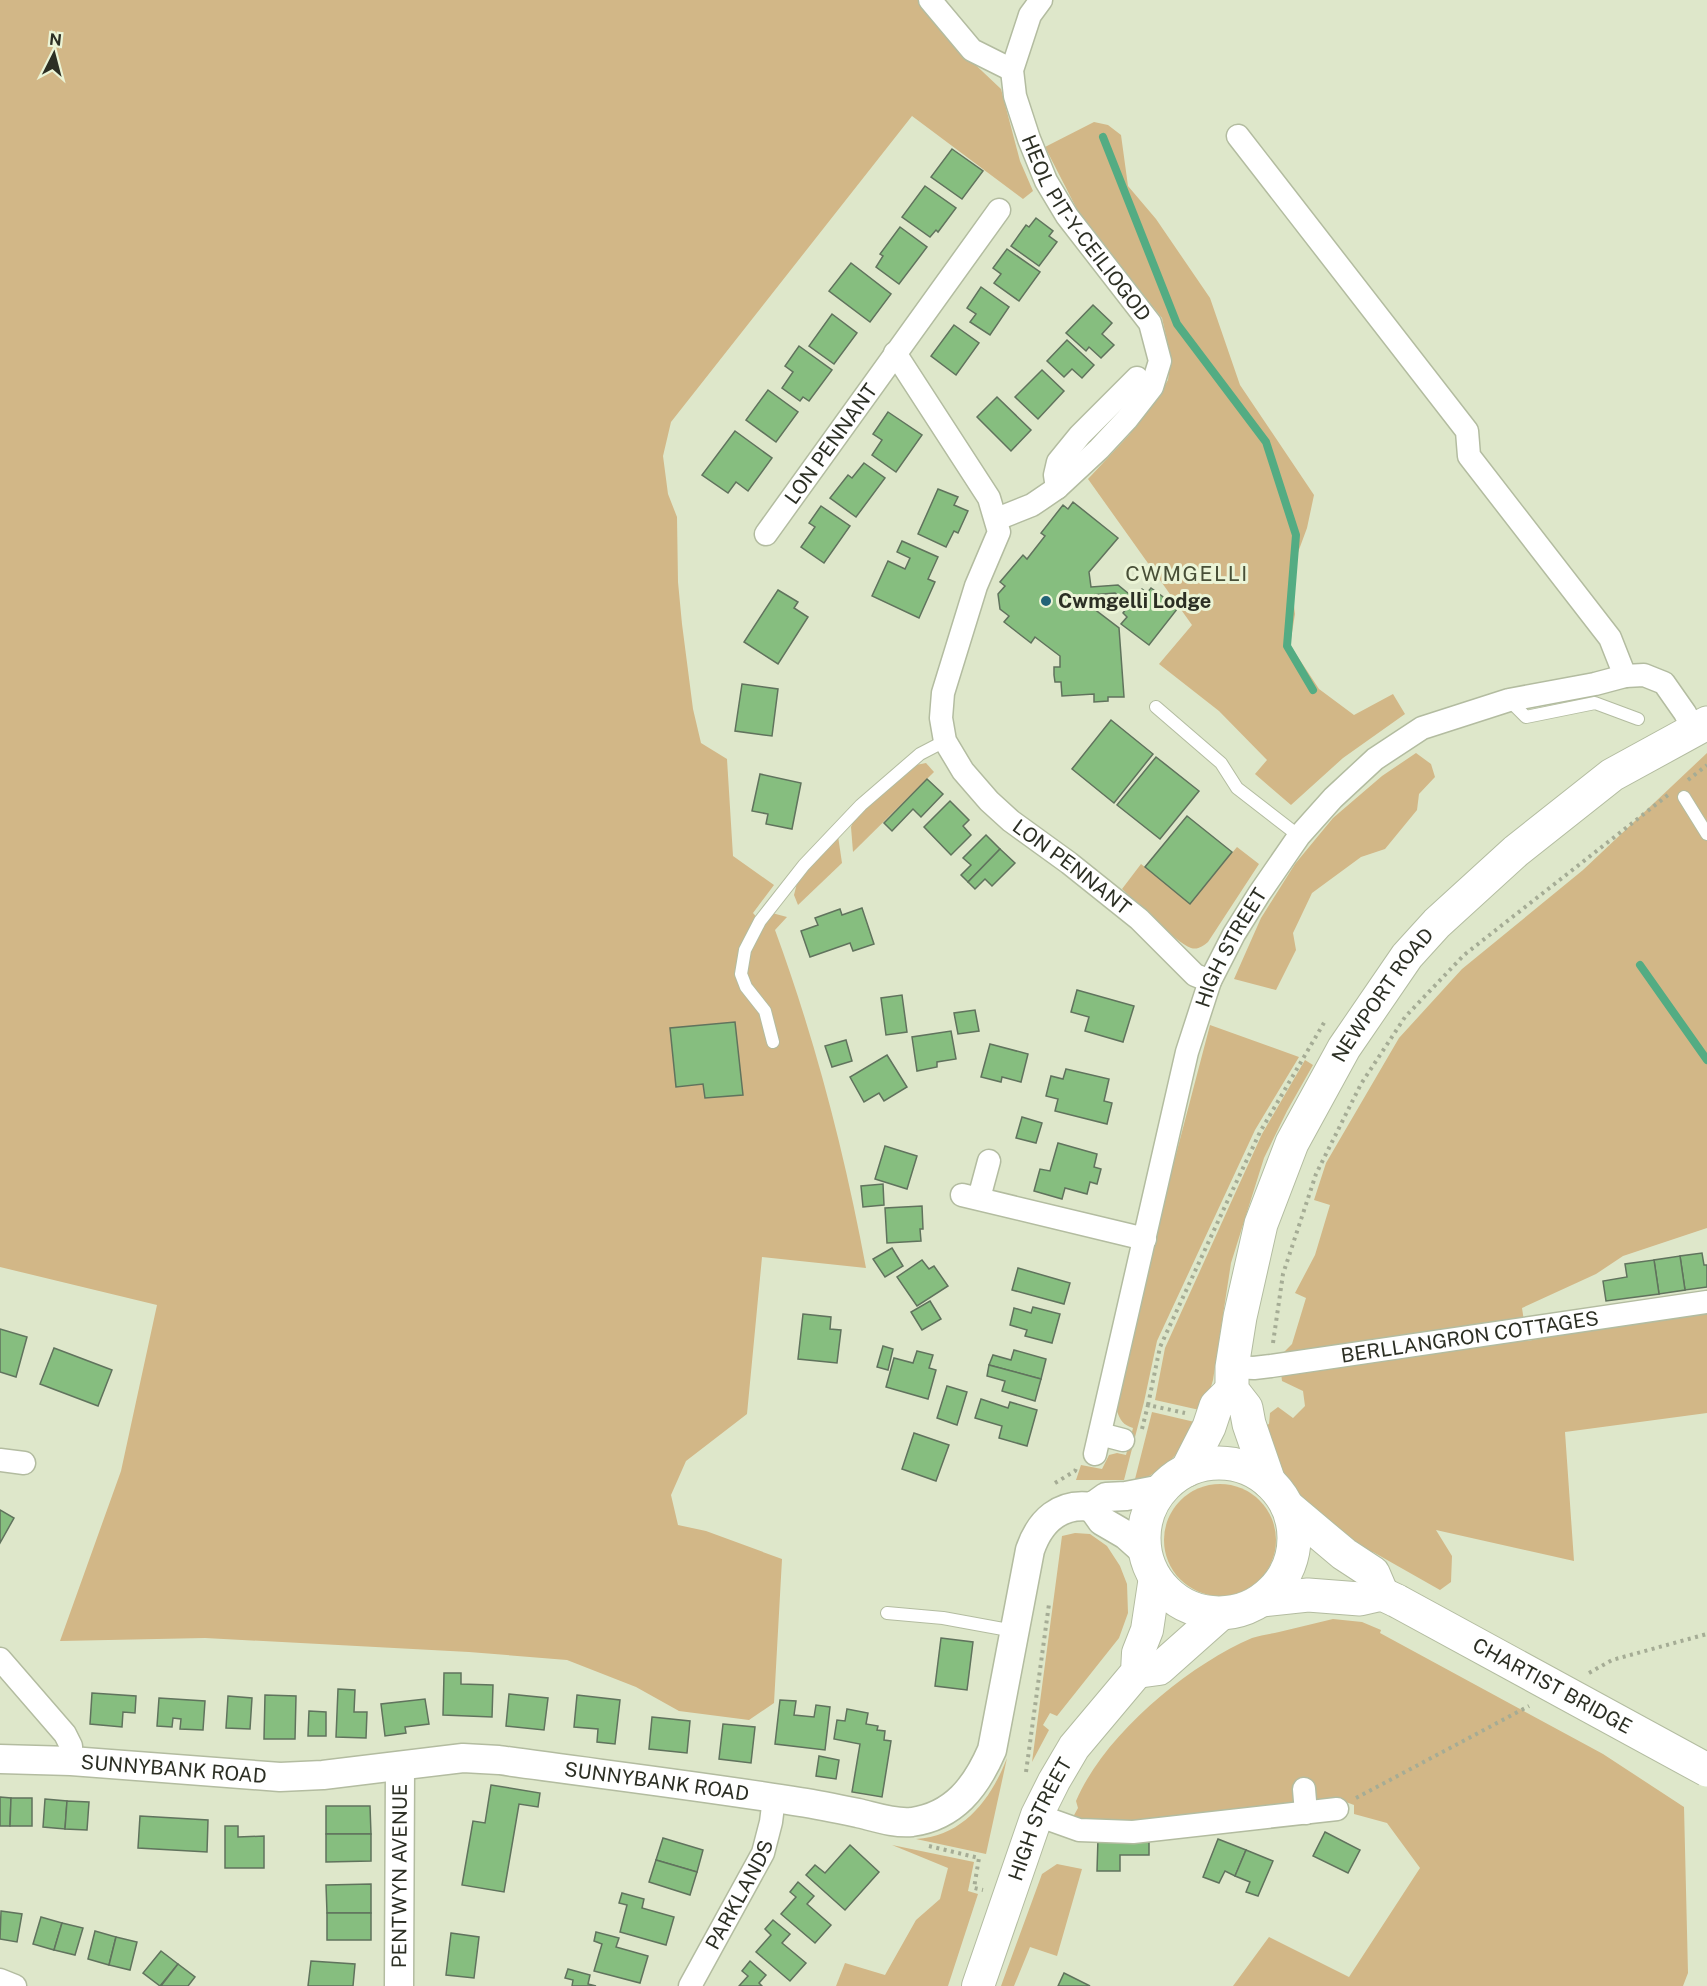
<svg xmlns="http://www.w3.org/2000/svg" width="1707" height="1986" font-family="'Public Sans',sans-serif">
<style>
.green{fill:#d2b787}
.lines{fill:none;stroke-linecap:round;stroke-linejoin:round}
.stream{stroke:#53ac83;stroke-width:8}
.building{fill:#86be7f;stroke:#60735d;stroke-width:1.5}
.service-casing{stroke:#b3bca0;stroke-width:14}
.minor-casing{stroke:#b3bca0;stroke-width:25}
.tertiary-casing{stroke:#b3bca0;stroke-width:31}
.secondary-casing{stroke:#b3bca0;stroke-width:34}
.primary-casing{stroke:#b3bca0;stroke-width:35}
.path{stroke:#a5ac95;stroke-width:4;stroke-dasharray:3 4.5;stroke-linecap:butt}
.service{stroke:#fff;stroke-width:12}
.minor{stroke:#fff;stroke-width:22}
.tertiary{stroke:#fff;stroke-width:28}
.secondary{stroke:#fff;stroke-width:32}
.primary{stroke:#fff;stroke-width:33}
.primary-bridge-casing{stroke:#b3bca0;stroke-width:35;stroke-linecap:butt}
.primary-bridge{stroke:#fff;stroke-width:33}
.poi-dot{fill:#226377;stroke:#ebf4d6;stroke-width:2}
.labels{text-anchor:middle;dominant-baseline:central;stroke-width:6;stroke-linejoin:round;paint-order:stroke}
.street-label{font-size:20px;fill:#2c2f24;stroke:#ebf4d6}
.poi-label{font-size:20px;font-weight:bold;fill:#2c2f24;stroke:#ebf4d6;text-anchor:start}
.neighbourhood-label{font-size:21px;letter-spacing:1.5px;fill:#484f37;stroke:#ebf4d6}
</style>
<rect width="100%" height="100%" fill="#dee7ca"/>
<!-- green -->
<g class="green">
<path d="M 0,0 L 930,0 L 964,54 L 1001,89 L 1020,161 L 1033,191 L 1023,199 L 912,116 L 671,422 L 663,456 L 668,494 L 677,517 L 678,582 L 682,624 L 693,709 L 701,743 L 727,759 L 733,856 L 774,885 L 753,913 L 760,921 L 772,913 L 787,917 L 775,930 C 815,1039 845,1154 866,1268 L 762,1257 L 747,1414 L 686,1461 L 671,1495 L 678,1525 L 706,1531 L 782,1559 L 774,1703 L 749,1720 L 679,1711 L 636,1687 L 567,1660 L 469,1652 L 205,1638 L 60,1641 L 121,1471 L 157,1305 L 0,1267 Z"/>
<polygon points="1094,122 1108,125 1121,135 1128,186 1156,219 1210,298 1240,385 1314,495 1307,528 1290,574 1295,614 1290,645 1319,689 1354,715 1393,694 1405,714 1343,758 1291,805 1255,774 1267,760 1219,711 1159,664 1192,625 1088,479 1129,435 1159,395 1168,380 1171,358 1162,318 1083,221 1045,147"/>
<polygon points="1416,753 1431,764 1435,777 1419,794 1417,810 1385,849 1361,857 1312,893 1293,933 1296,950 1276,990 1234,979 1261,918 1295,864 1333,818 1382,776"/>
<polygon points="1707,753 1707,1228 1623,1256 1596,1274 1522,1308 1527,1341 1707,1308 1707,1413 1565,1432 1574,1561 1436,1530 1452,1556 1451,1582 1440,1590 1373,1552 1368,1559 1301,1498 1282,1471 1264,1426 1269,1424 1270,1413 1278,1407 1293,1418 1305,1406 1303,1391 1282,1381 1279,1357 1292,1344 1306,1298 1295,1293 1315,1255 1330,1205 1314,1200 1326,1163 1399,1038 1462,969 1583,870"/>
<polygon points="926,763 934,772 853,852 851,827 855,817 916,765"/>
<polygon points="838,836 842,863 798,905 794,895 797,883"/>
<path d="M 1237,847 L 1259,864 L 1208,942 C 1203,946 1198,950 1191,948 C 1175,942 1137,902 1122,889 L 1141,864 L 1190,903 Z"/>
<path d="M 1210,1025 L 1299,1057 L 1255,1130 L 1157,1341 L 1144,1402 L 1124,1480 L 1076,1480 L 1081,1465 L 1102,1469 L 1109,1455 L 1117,1453 L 1126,1455 L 1133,1428 C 1123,1425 1120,1420 1117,1411 L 1168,1185 Z"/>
<polygon points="1305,1060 1313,1065 1287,1111 1264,1158 1231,1263 1213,1380 1204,1411 1155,1400 1165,1348 1262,1134"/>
<path d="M 1152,1412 L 1199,1423 C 1179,1452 1168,1470 1134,1483 Z"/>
<circle cx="1220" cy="1540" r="56"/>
<polygon points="1075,1533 1090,1534 1107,1546 1120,1566 1127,1584 1128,1613 1119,1638 1057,1716 1050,1713 1043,1725 1049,1730 1032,1762 1062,1536"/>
<path d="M 1333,1619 L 1362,1622 L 1381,1630 L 1380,1633 L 1603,1754 L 1684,1807 L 1688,1973 L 1683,1986 L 1233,1986 L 1269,1937 L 1349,1977 L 1420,1868 L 1387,1823 L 1354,1814 L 1354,1805 L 1338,1799 L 1137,1821 L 1094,1823 L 1073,1817 L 1078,1808 L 1076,1801 C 1104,1735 1187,1666 1252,1638 C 1260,1635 1270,1634 1279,1632 C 1297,1628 1315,1623 1333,1619 Z"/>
<path d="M 1007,1758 L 986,1854 L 916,1839 C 964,1836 991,1799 1007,1758 Z"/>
<polygon points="892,1845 974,1862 968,1891 978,1894 948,1986 836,1986 845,1963 885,1975 916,1920 940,1899 948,1868"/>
<polygon points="1057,1864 1082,1869 1057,1956 1030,1947 1014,1986 1001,1986 1042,1874"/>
</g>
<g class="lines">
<!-- stream -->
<g class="stream">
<polyline points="1103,137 1177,324 1266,442 1296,535 1287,646 1313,690"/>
<polyline points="1640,965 1707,1060"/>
</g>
</g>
<!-- building -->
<g class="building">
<polygon points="952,149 983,171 962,199 931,177"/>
<polygon points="925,186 956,208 938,232 936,230 930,237 902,217"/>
<polygon points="1036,218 1053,231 1049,236 1057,242 1039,266 1011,246 1026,225 1029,227"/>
<polygon points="900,227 927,247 899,284 876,267 883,256 880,254"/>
<polygon points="1007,249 1040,272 1019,301 994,283 1001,274 993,268"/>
<polygon points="851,263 891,294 870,322 829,291"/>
<polygon points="981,287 1009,307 990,335 970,322 976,314 967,308"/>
<polygon points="1093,305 1112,323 1102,334 1114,345 1101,358 1089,347 1086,351 1066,333"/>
<polygon points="832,314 857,333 834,364 809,346"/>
<polygon points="954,325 979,343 956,375 931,356"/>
<polygon points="1067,340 1094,365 1082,378 1072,369 1064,377 1047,361"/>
<polygon points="799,346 832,370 809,401 803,397 800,401 782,388 793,372 785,366"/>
<polygon points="1042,370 1064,391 1038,419 1015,397"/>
<polygon points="768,390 798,412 776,442 746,420"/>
<polygon points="997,397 1031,430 1011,451 977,417"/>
<polygon points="888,412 922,435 896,472 872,455 882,440 873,434"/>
<polygon points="735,431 772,458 748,491 736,482 728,493 702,475"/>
<polygon points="864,463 885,478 856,517 830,498 848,475 852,478"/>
<polygon points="938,489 958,497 954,505 968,511 958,533 954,531 946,547 918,534"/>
<polygon points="1073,502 1118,538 1089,572 1091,587 1118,585 1134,598 1142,589 1147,593 1151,588 1178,608 1149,645 1121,624 1127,617 1123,613 1129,605 1115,593 1091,595 1093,608 1119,628 1124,697 1108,697 1108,701 1094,702 1094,694 1062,696 1061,682 1055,682 1054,675 1054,667 1060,667 1060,656 1035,637 1031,643 1004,622 1009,616 1000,609 998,594 1005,586 1000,582 1023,555 1027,559 1045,536 1041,533 1063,505 1068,509"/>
<polygon points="821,506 850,526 824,563 801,547 815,527 809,523"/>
<polygon points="902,541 938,557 928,579 935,582 919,618 872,596 888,561 905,569 910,558 897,552"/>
<polygon points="778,590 798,602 794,608 808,617 778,664 744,642"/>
<polygon points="742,684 778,689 772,736 735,731"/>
<polygon points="1111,720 1153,754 1114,803 1072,769"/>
<polygon points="1156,757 1199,791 1160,839 1117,805"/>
<polygon points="760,774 801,783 792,829 766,824 768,814 752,811"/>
<polygon points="927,779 943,794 921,817 913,809 892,831 884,823"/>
<polygon points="950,801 969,820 963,826 971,835 951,855 924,827"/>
<polygon points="1187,816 1232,852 1190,904 1145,867"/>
<polygon points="986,835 1000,849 968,882 961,875 971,865 963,858"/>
<polygon points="1000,849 1015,863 992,886 985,879 975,889 968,882"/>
<polygon points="862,908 874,944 853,951 850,943 810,957 801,931 818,925 815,918 840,909 842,915"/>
<polygon points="1077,990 1134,1006 1123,1042 1085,1031 1089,1017 1071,1012"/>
<polygon points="902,995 907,1032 886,1035 881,998"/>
<polygon points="975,1010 979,1031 958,1034 954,1013"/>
<polygon points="735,1022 743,1095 705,1098 703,1084 676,1087 670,1028"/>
<polygon points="951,1031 956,1059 937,1062 937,1067 917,1071 912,1037"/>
<polygon points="846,1040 852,1061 832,1067 825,1046"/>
<polygon points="990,1044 1028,1054 1021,1082 1002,1077 1001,1082 981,1077"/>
<polygon points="887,1055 907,1087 884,1101 879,1093 864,1102 850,1077"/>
<polygon points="1066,1069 1109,1079 1104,1101 1112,1103 1107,1124 1055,1111 1058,1099 1046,1096 1051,1076 1063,1079"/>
<polygon points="1022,1117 1042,1123 1036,1143 1016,1138"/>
<polygon points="1058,1143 1097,1154 1094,1167 1101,1169 1097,1184 1090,1182 1087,1194 1065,1188 1062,1199 1034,1191 1040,1169 1050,1171"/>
<polygon points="885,1146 917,1156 907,1189 875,1179"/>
<polygon points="883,1184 884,1205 863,1207 861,1186"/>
<polygon points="922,1206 923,1229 920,1229 921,1241 887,1243 885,1208"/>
<polygon points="892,1248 903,1266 885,1277 873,1259"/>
<polygon points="1702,1253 1704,1265 1707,1265 1707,1287 1685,1290 1680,1256"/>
<polygon points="1680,1256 1685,1290 1659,1294 1654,1260"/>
<polygon points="922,1260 929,1269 934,1266 948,1286 917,1306 897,1277"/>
<polygon points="1654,1260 1659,1294 1606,1301 1603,1281 1627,1277 1625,1264"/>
<polygon points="1018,1268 1070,1283 1064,1304 1012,1290"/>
<polygon points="930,1301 941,1319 922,1330 911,1312"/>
<polygon points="1033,1307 1060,1314 1052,1343 1025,1336 1027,1330 1010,1325 1014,1308 1031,1313"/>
<polygon points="803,1314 831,1317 830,1329 841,1330 837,1363 798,1359"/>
<polygon points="0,1329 27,1337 16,1377 0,1372"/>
<polygon points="883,1346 893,1349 888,1370 877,1367"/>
<polygon points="54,1348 112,1370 98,1406 40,1384"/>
<polygon points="1014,1350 1046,1359 1041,1379 989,1365 993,1355 1011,1360"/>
<polygon points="917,1351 933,1355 929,1368 936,1370 928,1399 886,1387 894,1358 913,1363"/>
<polygon points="989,1365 1041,1379 1035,1401 1002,1391 1005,1381 987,1376"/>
<polygon points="947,1386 967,1392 957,1425 937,1418"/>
<polygon points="981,1399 1008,1408 1010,1402 1037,1410 1027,1446 999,1438 1002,1426 975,1418"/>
<polygon points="914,1433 949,1445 936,1481 902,1469"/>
<polygon points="0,1510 14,1518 0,1543"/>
<polygon points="941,1638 973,1642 967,1690 935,1686"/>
<polygon points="444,1673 461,1673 461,1684 493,1685 492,1717 443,1715"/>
<polygon points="338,1689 355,1690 354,1712 367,1712 366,1738 336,1737"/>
<polygon points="92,1693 136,1696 135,1713 123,1712 122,1727 90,1724"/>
<polygon points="509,1694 548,1698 544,1730 506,1726"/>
<polygon points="265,1695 296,1696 295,1739 264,1739"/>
<polygon points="577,1695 620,1700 615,1744 597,1742 598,1729 574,1727"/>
<polygon points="228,1696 252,1698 250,1729 226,1728"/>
<polygon points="159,1698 205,1701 203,1730 180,1729 181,1719 173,1718 172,1727 157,1726"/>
<polygon points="425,1699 429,1724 405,1727 406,1733 385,1736 381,1704"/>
<polygon points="780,1700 796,1701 794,1715 814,1717 816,1705 830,1707 825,1750 775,1744"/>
<polygon points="847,1709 868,1713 866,1724 878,1726 877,1730 885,1731 884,1740 891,1741 882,1797 852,1792 860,1744 834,1739 837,1720 845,1721"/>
<polygon points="309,1711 326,1712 326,1736 308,1736"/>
<polygon points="652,1717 690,1721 687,1753 649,1749"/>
<polygon points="723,1724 755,1727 751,1763 719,1759"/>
<polygon points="819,1756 839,1760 836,1779 816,1776"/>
<polygon points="491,1785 540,1793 538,1807 519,1804 504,1892 462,1885 473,1821 485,1823"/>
<polygon points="0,1797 11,1798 10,1826 0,1826"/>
<polygon points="11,1798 32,1798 32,1826 10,1826"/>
<polygon points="45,1799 67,1801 65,1829 43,1827"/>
<polygon points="67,1801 89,1802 87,1830 65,1829"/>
<polygon points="326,1806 370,1806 371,1834 326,1834"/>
<polygon points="140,1816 208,1820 207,1852 138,1848"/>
<polygon points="225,1826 238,1826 238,1837 264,1836 264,1868 225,1868"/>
<polygon points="1325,1832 1360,1850 1348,1873 1313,1856"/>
<polygon points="326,1834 371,1834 371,1861 326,1862"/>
<polygon points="663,1838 703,1850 697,1872 656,1860"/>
<polygon points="1098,1838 1149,1839 1149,1855 1120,1855 1120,1871 1097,1871"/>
<polygon points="1218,1839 1246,1850 1235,1876 1225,1871 1219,1883 1203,1877"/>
<polygon points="850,1845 879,1872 845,1910 806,1875 815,1865 825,1873"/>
<polygon points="1246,1850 1273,1861 1258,1896 1246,1892 1250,1882 1235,1876"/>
<polygon points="656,1860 697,1872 690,1895 649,1882"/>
<polygon points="798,1882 814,1896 807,1904 831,1925 815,1943 781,1914 796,1897 790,1892"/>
<polygon points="371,1884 371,1913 327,1913 326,1885"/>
<polygon points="622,1893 644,1899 642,1908 674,1917 666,1945 620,1932 627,1905 619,1903"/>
<polygon points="1,1911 22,1914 17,1942 0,1939"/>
<rect x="327" y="1913" width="44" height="27"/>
<polygon points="41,1917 62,1923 54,1950 33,1944"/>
<polygon points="773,1920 790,1934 782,1943 806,1963 790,1981 756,1952 771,1935 765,1929"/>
<polygon points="62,1923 83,1928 75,1955 54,1950"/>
<polygon points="95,1931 116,1937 109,1965 88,1959"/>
<polygon points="596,1932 619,1938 616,1947 648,1956 640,1983 594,1971 602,1944 594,1941"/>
<polygon points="451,1933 479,1937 474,1978 446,1975"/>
<polygon points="116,1937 137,1942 130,1970 109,1965"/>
<polygon points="161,1951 178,1964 160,1986 143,1973"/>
<polygon points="311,1961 355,1964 353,1986 308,1986"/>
<polygon points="750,1961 766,1975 759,1983 762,1986 739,1986 748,1976 742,1971"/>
<polygon points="178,1964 195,1977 188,1986 161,1986"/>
<polygon points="568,1969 590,1975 588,1984 596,1986 572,1986 573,1980 565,1978"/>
<polygon points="1064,1973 1090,1986 1058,1986"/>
</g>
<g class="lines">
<!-- service casing -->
<g class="service-casing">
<g id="service">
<polyline points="1509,700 1526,717 1595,703 1638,719"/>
<polyline points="1156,707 1221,763 1237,788 1299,836"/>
<polyline points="1684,797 1707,834"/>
<polyline points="773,1042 765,1011 746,987 741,974 745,950 760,921 804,865 861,805 920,754 945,741"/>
<polyline points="887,1613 943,1618 1014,1631"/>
</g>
</g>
<!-- minor casing -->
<g class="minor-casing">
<g id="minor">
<polyline points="930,0 972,50 1012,70"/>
<path id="s1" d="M 1041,0 L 1030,15 L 1012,70 L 1015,96 L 1029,139 L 1046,181 L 1067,216 L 1150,323 L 1160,361 L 1152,387 L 1127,419 L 1099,449 L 1057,488"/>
<polyline points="1238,136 1467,431 1469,456 1610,638 1625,676"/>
<path id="s2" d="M 895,353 L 989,498 L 999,532 L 976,586 L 943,693 L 941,718 L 945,741 L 963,771 L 989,801 L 1011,821 L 1069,863 L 1139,919 L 1195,975 L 1210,981"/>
<polyline points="997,519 1032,505 1057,488 1055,475 1058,462 1080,435 1137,378"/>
<path id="s3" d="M 766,534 L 999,210"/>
<polyline points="962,1195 1145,1239"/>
<polyline points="979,1198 989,1161"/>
<path id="s4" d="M 1232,1367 L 1254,1368 L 1271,1366 L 1707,1302"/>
<polyline points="1100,1434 1123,1440"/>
<path id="s5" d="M 1095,1454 L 1187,1052 L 1210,981 L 1234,934 L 1259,894 L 1299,836 L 1333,798 L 1375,759 L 1422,728 L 1509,700 L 1595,684 L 1625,676 L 1644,675 L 1664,683 L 1685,713 L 1694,730"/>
<polyline points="0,1460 24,1463"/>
<polyline points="0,1659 65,1734 71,1746 71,1761"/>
<polyline points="1304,1789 1306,1813"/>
<polyline points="1037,1815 1079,1830 1133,1832 1337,1809"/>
<polyline points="0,1980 15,1986"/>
<path id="s6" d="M 690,1986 L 763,1853 L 771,1822 L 774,1798"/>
</g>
</g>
<!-- tertiary casing -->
<g class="tertiary-casing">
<g id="tertiary">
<polyline points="1092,1507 1102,1521 1126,1535 1145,1552"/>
<path id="s7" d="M 0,1759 L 71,1761 L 280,1777 L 323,1775 L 463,1758 L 499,1760 C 599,1774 700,1786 800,1802 C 820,1805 839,1809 858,1813 C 875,1817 895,1824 912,1822 C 954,1816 976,1787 992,1750 L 1030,1550 C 1040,1521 1060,1502 1092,1507 L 1106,1497 L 1126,1496 L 1162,1489"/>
<path id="s8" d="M 399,1986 L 400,1766"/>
</g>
</g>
<!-- secondary casing -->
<g class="secondary-casing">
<g id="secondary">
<polyline points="1137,1672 1159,1669 1222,1613"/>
<path id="s9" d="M 978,1986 L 1037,1815 L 1054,1781 L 1074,1747 L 1137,1672 L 1138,1653 L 1147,1630 L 1155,1577"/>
</g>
</g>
<!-- primary casing -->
<g class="primary-casing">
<g id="primary">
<circle cx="1219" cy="1538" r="75"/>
<polyline points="1187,1470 1209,1427 1216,1406 1232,1390"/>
<path id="s10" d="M 1269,1482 L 1249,1424 L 1246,1408 L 1232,1390 L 1232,1367 L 1240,1317 L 1261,1224 L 1292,1143 L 1344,1048 L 1407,956 L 1437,923 L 1516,851 L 1612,775 L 1707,723"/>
<polyline points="1288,1507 1344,1554 1373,1573 1382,1594"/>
<polyline points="1262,1600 1308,1595 1360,1599 1382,1594 1397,1601"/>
</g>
</g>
<!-- path -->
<g class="path">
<polyline points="1688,780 1707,765"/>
<polyline points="1273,1343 1283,1274 1316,1174 1361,1084 1405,1017 1464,955 1668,795"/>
<polyline points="1148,1405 1160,1347 1227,1202 1260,1132 1325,1021"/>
<polyline points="1142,1429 1148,1405 1185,1413"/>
<polyline points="1055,1483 1075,1471 1077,1466"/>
<polyline points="1589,1673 1612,1660 1707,1634"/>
<polyline points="1026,1772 1049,1604"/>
<polyline points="1356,1798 1529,1706"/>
<polyline points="929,1846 979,1858 974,1888 983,1890"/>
</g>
<!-- service -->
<use href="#service" class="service"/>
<!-- minor -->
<use href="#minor" class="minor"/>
<!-- tertiary -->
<use href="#tertiary" class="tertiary"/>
<!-- secondary -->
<use href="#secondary" class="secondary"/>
<!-- primary -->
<use href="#primary" class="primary"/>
<!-- primary-bridge casing -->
<g class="primary-bridge-casing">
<g id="primary-bridge">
<path id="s11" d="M 1397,1601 L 1707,1770"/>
</g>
</g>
<!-- primary-bridge -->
<use href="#primary-bridge" class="primary-bridge"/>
</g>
<!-- markers -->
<circle class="poi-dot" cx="1046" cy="601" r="6"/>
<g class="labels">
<!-- street labels -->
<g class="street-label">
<text stroke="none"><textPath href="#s1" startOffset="254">HEOL PIT-Y-CEILIOGOD</textPath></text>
<text stroke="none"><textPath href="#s3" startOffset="111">LON PENNANT</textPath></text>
<text stroke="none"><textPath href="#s2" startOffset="608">LON PENNANT</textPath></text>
<text stroke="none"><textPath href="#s5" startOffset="526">HIGH STREET</textPath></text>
<text stroke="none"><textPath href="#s10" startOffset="530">NEWPORT ROAD</textPath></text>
<text stroke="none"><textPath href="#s4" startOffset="240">BERLLANGRON COTTAGES</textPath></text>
<text stroke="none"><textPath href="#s11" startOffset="177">CHARTIST BRIDGE</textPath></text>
<text stroke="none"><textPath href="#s7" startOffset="174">SUNNYBANK ROAD</textPath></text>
<text stroke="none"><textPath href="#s7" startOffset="660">SUNNYBANK ROAD</textPath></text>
<text stroke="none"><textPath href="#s9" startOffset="178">HIGH STREET</textPath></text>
<text stroke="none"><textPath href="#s8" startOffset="110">PENTWYN AVENUE</textPath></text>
<text stroke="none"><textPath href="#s6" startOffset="104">PARKLANDS</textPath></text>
</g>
<!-- poi labels -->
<g class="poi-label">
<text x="1058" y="601">Cwmgelli Lodge</text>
</g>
<!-- neighbourhood labels -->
<g class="neighbourhood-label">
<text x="1187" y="573">CWMGELLI</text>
</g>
</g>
<!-- north arrow -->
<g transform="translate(54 54) rotate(6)" stroke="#ebf4d6" stroke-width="4.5" paint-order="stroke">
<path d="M0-4.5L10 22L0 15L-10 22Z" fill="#2c2f24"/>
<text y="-9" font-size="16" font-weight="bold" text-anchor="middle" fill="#2c2f24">N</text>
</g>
</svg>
